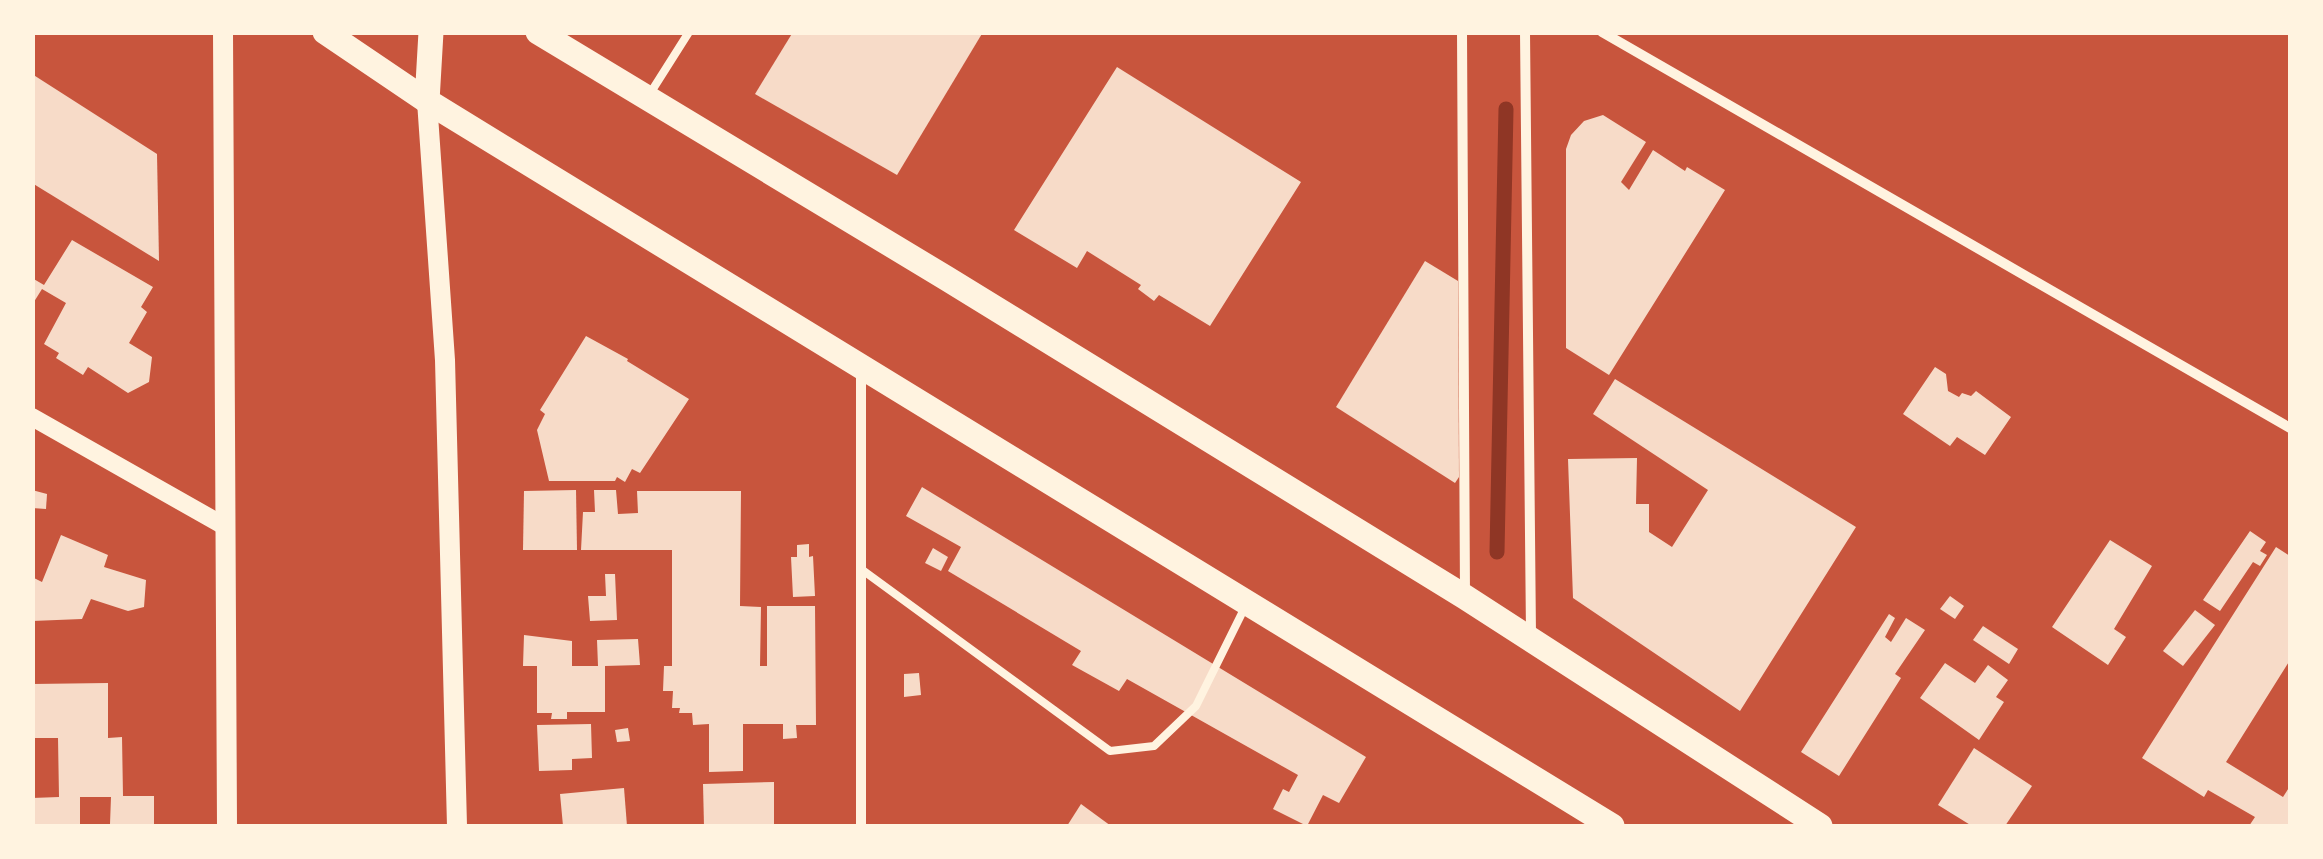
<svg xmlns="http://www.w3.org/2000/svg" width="2323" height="859" font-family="'PT Sans',sans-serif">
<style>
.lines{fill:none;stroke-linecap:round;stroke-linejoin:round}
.stream{stroke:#8f3625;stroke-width:15}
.building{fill:#f7dbc8}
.service{stroke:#fff3e0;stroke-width:8}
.minor{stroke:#fff3e0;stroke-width:10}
.tertiary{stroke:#fff3e0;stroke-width:18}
.secondary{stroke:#fff3e0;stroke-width:20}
.primary{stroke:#fff3e0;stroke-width:25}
</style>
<rect width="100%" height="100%" fill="#c8553d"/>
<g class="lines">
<!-- stream -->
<polyline class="stream" points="1497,552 1506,109"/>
</g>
<!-- building -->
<g class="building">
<polygon points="793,32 983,32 897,175 755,94"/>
<polygon points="1117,67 1301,182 1210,326 1159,295 1154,301 1138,289 1141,285 1087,251 1077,268 1014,230"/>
<polygon points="32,74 157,154 159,261 32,183"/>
<polygon points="1603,115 1646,142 1621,182 1629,190 1653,150 1685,171 1687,167 1725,190 1609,375 1566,348 1566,149 1571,135 1584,121"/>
<polygon points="72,240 153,287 141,307 147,312 129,343 152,357 149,382 128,393 88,367 83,375 56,358 59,353 44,344 66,303 42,289 32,305 32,278 44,285"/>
<polygon points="1425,261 1458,281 1459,477 1455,483 1336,407"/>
<polygon points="586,336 628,359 627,361 689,399 640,473 632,469 625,482 617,477 615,481 549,481 537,430 545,414 540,410"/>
<polygon points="1935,367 1946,374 1948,391 1959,397 1962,393 1971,396 1976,391 2011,417 1985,455 1957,437 1950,446 1903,414"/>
<polygon points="1615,379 1856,527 1740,711 1573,598 1568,459 1637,458 1636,504 1649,504 1649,532 1672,547 1708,490 1593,414"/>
<polygon points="922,487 1366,757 1339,803 1323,795 1307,826 1273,809 1283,789 1289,792 1298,775 1127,679 1119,691 1072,665 1081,651 948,571 961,547 906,516"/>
<polygon points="32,490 47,494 46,509 32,508"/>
<polygon points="576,490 577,550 523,550 524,491"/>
<polygon points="594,490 616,490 618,514 638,513 637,491 741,491 740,606 761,607 760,666 767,666 767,606 815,606 816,725 796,725 797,738 783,739 783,724 743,724 743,771 709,772 709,724 693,725 692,713 679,713 680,708 672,708 673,691 663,691 664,666 672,666 672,550 581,550 583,512 595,512"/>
<polygon points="2250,531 2266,542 2260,551 2267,555 2260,566 2253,562 2220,611 2203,600"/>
<polygon points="61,535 108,555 104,567 146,580 144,607 128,611 91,599 82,619 32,621 32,577 42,582"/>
<polygon points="2110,540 2152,566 2114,629 2126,637 2108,665 2052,627"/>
<polygon points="809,544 809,557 813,556 815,596 793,597 791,557 797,557 797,545"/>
<polygon points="2276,547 2290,556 2290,660 2226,762 2283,797 2290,786 2290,826 2249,826 2255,817 2208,790 2204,797 2142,758"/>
<polygon points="933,548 948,557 941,571 925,563"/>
<polygon points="605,574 615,574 617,620 590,621 588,596 606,596"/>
<polygon points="1950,596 1964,606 1955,619 1940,609"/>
<polygon points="2195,610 2215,625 2183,666 2163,651"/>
<polygon points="1889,614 1895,618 1885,637 1891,642 1906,618 1925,630 1895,674 1901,678 1839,776 1801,752"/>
<polygon points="1983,626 2018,649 2009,664 1973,640"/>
<polygon points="524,635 572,641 572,666 598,666 597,640 638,639 640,665 605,666 605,712 567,712 567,719 551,719 552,713 537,713 537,666 523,666"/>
<polygon points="1945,663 1975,683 1988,665 2008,680 1996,697 2004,702 1979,740 1920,698"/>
<polygon points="919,673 921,695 904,697 904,674"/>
<polygon points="108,683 108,738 122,737 123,796 154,796 154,825 110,824 111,797 80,797 80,825 32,826 32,798 59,797 58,738 32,738 32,684"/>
<polygon points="591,724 592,758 572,759 572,770 539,771 537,725"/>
<polygon points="628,728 630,741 617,742 615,730"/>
<polygon points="1974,748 2032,786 2005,826 1972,826 1938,805"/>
<polygon points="774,782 774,826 704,826 703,784"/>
<polygon points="624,788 627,826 563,826 560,794"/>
<polygon points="1081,804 1111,826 1067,826"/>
</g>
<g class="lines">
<!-- service -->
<g class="service">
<polyline points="651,92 689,32"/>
<polyline points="861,569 1110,751 1154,746 1196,706 1245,607"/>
</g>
<!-- minor -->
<g class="minor">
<polyline points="1462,32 1465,596"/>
<polyline points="1525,32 1531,635"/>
<polyline points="1602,32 2290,428"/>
<polyline points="861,826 861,370"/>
</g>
<!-- tertiary -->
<polyline class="tertiary" points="32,417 226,527"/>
<!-- secondary -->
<g class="secondary">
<polyline points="223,32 227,826"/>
<polyline points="427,101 445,360 457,826"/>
</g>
<!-- primary -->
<g class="primary">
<polyline points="325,32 427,101 1612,826"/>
<polyline points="538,32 946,278 1465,597 1820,826"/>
<polyline points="427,101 431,32"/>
</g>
</g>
<!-- border -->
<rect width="2323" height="859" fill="none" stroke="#fff3e0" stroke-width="70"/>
</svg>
